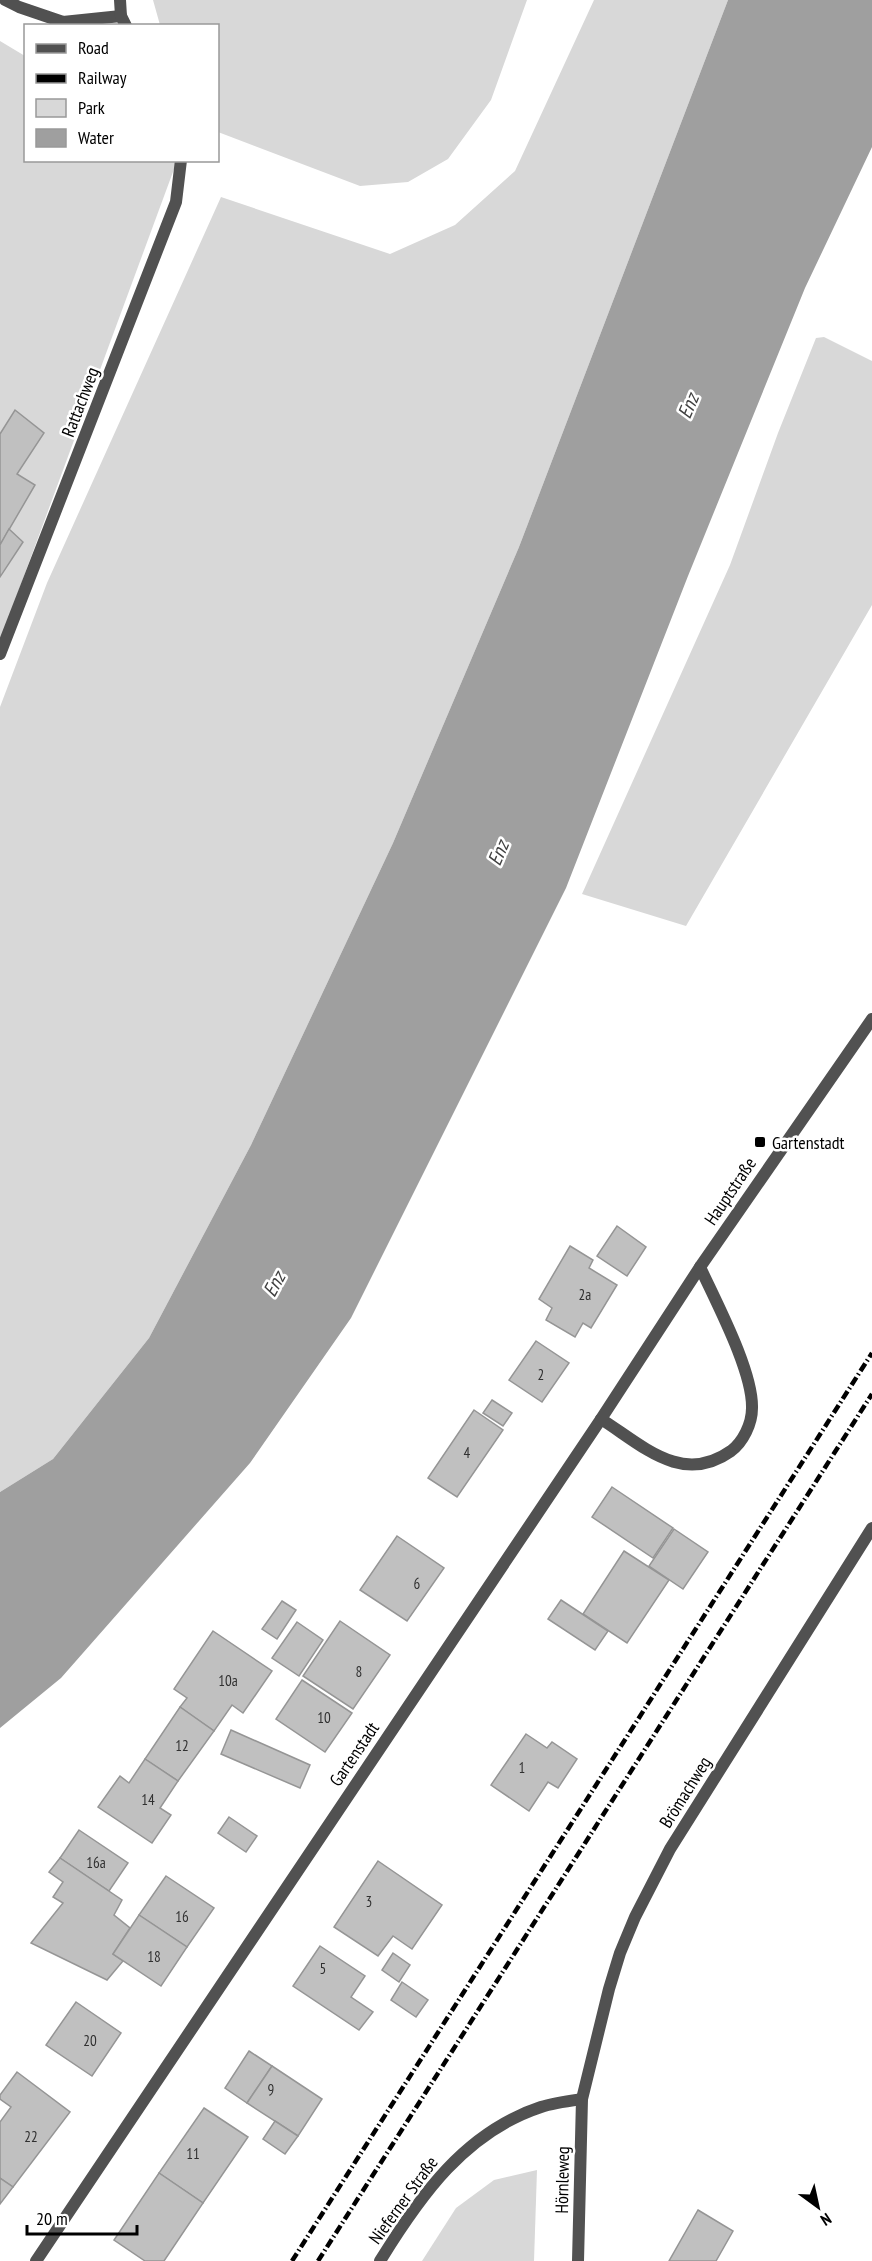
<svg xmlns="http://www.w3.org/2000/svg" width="872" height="2261" font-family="'PT Sans Narrow',sans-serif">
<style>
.green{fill:#d8d8d8}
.water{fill:#9f9f9f}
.building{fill:#c0c0c0;stroke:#959595;stroke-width:1.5}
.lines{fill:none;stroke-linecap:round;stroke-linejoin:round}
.service{stroke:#515151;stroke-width:12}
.minor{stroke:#515151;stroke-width:12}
.tertiary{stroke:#515151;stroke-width:12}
.rail{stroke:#000;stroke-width:4.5;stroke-dasharray:9 3 1.5 3;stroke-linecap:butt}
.poi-dot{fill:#000;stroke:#fff;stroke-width:2}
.labels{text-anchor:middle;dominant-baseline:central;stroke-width:5;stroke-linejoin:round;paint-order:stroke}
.number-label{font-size:15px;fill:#303030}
.street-label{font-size:18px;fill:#000;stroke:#fff}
.poi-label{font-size:18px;fill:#000;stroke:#fff;text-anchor:start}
.water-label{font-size:20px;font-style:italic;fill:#404040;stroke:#fff}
</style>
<rect width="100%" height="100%" fill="#fff"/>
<!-- green -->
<g class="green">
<polygon points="153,0 527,0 491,100 448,159 408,182 360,186 218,132 218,26 160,25"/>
<polygon points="594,0 728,0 519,547 393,843 251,1145 149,1338 53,1459 0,1492 0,707 47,583 221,197 390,254 455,225 515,171"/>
<polygon points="0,41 25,56 26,160 177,161 0,641"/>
<polygon points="824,337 872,361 872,605 686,926 582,894 730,565 778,433 816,338"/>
<polygon points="537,2170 534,2261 422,2261 456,2208 494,2180"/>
</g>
<!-- water -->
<polygon class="water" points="728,0 872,0 872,147 805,288 688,576 566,888 351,1318 250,1463 61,1678 0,1728 0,1492 53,1459 149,1338 251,1145 393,843 519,547"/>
<!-- building -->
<g class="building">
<polygon points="15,410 44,433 17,474 35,485 0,545 0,434"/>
<polygon points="9,529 23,542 0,577 0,545"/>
<polygon points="617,1226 646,1247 627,1276 597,1256"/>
<polygon points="570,1246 593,1260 589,1268 617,1285 591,1328 583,1323 575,1337 546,1320 552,1308 539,1299"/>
<polygon points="536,1341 569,1363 542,1402 509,1380"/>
<polygon points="492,1400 512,1413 503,1426 483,1413"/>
<polygon points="474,1410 503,1430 457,1497 428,1478"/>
<polygon points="612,1487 673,1528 653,1558 592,1517"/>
<polygon points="674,1529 708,1552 683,1589 649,1566"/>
<polygon points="397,1536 444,1568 407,1621 360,1590"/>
<polygon points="624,1551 669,1580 627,1643 583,1614"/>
<polygon points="561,1600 608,1631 595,1650 548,1619"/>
<polygon points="282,1601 296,1610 277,1639 262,1629"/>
<polygon points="340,1621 390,1655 353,1709 303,1676"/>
<polygon points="297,1622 323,1640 299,1676 272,1658"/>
<polygon points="213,1631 272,1671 243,1713 232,1705 214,1731 180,1707 187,1698 174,1689"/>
<polygon points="302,1680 352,1713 325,1752 276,1719"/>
<polygon points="180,1707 214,1731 178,1781 145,1759"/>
<polygon points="231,1730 310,1765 300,1788 221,1754"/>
<polygon points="526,1734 547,1748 552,1742 577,1759 558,1788 548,1782 529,1811 491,1785"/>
<polygon points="145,1759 178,1781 160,1808 171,1815 152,1843 98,1807 120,1776 129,1783"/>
<polygon points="229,1817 257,1836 246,1852 218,1833"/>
<polygon points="79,1830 128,1863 109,1891 60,1858"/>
<polygon points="60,1858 122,1900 114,1915 130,1928 113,1954 123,1961 107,1980 31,1943 63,1903 53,1897 63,1882 49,1872"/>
<polygon points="378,1861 442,1905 412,1949 393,1936 378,1956 334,1927"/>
<polygon points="166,1876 214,1908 187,1947 139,1915"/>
<polygon points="139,1915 187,1947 161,1986 113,1954"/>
<polygon points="320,1946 365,1976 351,1997 373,2012 359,2030 293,1986"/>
<polygon points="393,1953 410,1965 399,1982 382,1970"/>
<polygon points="402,1982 428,2000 416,2017 391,2000"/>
<polygon points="76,2002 121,2033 92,2076 46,2045"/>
<polygon points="249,2051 272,2066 247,2103 225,2088"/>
<polygon points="272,2066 322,2099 298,2136 247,2103"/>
<polygon points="17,2072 70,2112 13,2187 0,2178 0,2122 11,2107 0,2099 0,2095"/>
<polygon points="204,2108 248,2137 203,2203 159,2173"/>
<polygon points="275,2121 298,2136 285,2154 263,2139"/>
<polygon points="159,2173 203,2203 164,2261 145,2261 114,2240"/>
<polygon points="0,2178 13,2187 0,2204"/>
<polygon points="698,2210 733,2231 716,2261 669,2261"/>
</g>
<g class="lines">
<!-- service -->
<g class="service">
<polyline points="5,0 19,7 63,22 121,16"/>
<path d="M 601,1419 C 642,1445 682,1486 731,1451 C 743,1442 752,1424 752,1408 C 753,1371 716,1302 700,1267"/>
</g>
<!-- minor -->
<g class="minor">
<polyline points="120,0 121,16 126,26"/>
<polyline points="0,654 176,202 181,160"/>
<path d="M 380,2261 C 420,2196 465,2132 541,2107 C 553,2103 568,2101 582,2099"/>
<polyline points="578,2261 582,2099 609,1989 620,1953 635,1917 670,1849 872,1528"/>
</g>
<!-- tertiary -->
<polyline class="tertiary" points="36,2261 601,1419 700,1267 872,1019"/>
<!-- rail -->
<g class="rail">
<polyline points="292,2261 872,1353"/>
<polyline points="318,2261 872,1394"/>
</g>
</g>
<!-- markers -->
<rect class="poi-dot" x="754" y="1136" width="12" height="12" rx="3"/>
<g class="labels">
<!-- number labels -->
<g class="number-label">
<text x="585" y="1294">2a</text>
<text x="541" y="1374">2</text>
<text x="467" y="1452">4</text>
<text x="417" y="1583">6</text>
<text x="359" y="1671">8</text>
<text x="228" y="1680">10a</text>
<text x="324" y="1717">10</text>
<text x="182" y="1745">12</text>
<text x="522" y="1767">1</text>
<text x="148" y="1799">14</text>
<text x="96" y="1862">16a</text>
<text x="369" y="1901">3</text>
<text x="182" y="1916">16</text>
<text x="154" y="1956">18</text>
<text x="323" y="1968">5</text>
<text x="90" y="2040">20</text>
<text x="271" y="2089">9</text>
<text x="31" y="2136">22</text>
<text x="193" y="2153">11</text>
</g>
<!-- street labels -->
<g class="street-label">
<text transform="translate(80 402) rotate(-69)">Rattachweg</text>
<text transform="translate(730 1191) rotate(-56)">Hauptstraße</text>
<text transform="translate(354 1754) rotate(-56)">Gartenstadt</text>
<text transform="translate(685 1792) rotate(-58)">Brömachweg</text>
<text transform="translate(562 2180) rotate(-89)">Hörnleweg</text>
<text transform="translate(403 2200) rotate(-54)">Nieferner Straße</text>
</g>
<!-- poi labels -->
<g class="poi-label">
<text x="772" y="1142">Gartenstadt</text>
</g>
<!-- water labels -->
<g class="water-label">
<text transform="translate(688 406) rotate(-67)">Enz</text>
<text transform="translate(498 853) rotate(-67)">Enz</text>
<text transform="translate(274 1284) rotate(-61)">Enz</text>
</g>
</g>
<!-- legend -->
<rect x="24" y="24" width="195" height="138" fill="#ffffff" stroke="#999999" stroke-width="1.5"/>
<rect x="36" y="44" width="30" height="9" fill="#515151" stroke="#999999" stroke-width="1.5"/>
<text x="78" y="54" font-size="18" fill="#000000">Road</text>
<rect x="36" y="74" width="30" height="9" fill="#000000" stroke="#999999" stroke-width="1.5"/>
<text x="78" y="84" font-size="18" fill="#000000">Railway</text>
<rect x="36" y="99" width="30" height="18" fill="#d8d8d8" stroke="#999999" stroke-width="1.5"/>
<text x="78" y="114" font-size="18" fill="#000000">Park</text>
<rect x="36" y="129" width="30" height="18" fill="#9f9f9f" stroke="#999999" stroke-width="1.5"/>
<text x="78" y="144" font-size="18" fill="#000000">Water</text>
<!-- north arrow -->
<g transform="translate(818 2207) rotate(147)" stroke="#ffffff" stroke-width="4.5" paint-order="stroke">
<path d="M0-4.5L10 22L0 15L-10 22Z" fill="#000000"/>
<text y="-9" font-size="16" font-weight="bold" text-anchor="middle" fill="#000000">N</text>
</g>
<!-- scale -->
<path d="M27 2225v9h110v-9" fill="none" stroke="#000000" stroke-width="3"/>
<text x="36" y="2225" font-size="18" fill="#000000" stroke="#ffffff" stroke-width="4.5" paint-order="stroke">20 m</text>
</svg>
